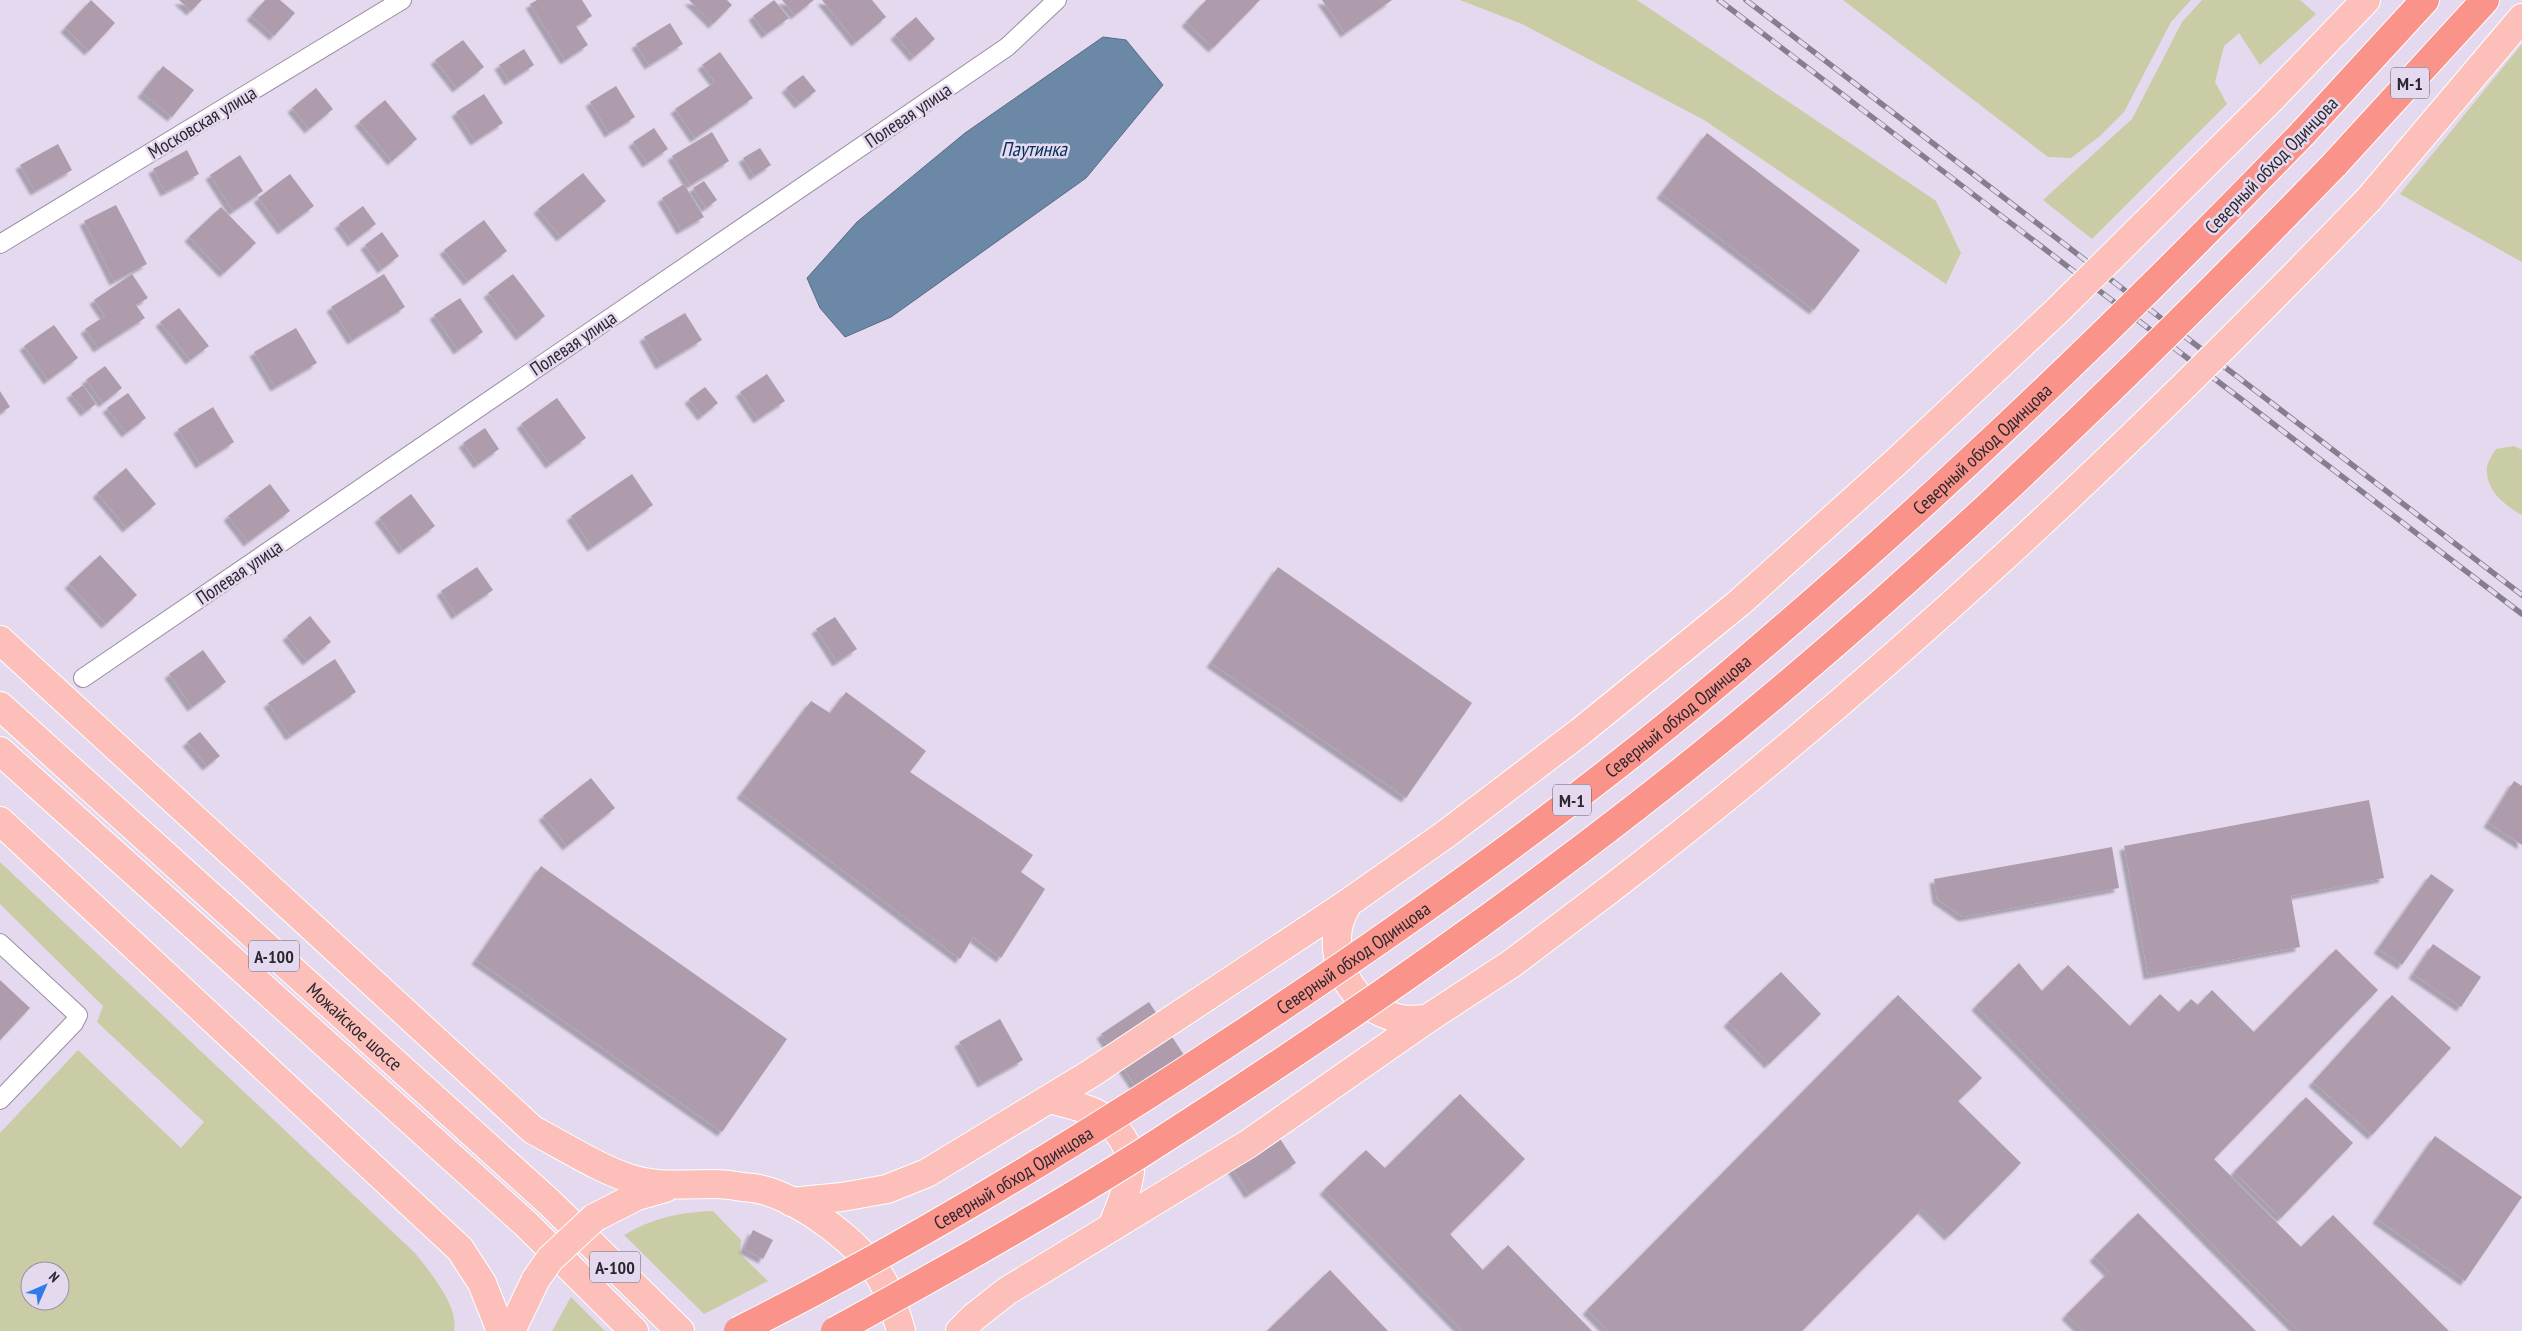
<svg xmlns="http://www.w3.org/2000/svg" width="2522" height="1331" font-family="'PT Sans Narrow',sans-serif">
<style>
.green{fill:#c9cca5;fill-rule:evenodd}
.water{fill:#6b88a7;stroke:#586b83}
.building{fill:#ae9cad;filter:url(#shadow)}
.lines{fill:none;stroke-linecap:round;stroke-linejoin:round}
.street-casing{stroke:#988da1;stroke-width:20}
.primary-casing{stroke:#fff;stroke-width:30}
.highway-casing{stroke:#fff;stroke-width:30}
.street{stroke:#fff;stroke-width:18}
.primary{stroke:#fcbfb9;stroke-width:28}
.highway{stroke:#fa948b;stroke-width:28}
.rail-casing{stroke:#857e8c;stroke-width:5.5}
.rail{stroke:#e4d9ee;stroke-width:4;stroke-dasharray:11;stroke-linecap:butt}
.primary-bridge-casing{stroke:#fff;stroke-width:30;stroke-linecap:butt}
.highway-bridge-casing{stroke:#fff;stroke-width:30;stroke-linecap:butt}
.primary-bridge{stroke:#fcbfb9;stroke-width:28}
.highway-bridge{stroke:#fa948b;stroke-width:28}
.labels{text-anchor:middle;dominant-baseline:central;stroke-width:5;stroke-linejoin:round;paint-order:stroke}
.shield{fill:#e4d9ee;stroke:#625c68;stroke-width:1}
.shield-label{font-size:18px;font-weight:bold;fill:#2b272f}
.street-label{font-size:19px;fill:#2b272f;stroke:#e4d9ee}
.water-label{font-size:20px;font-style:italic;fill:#00315a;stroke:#e4d9ee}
</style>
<defs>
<filter id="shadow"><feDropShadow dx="-4.5" dy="4.5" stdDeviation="1" flood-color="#0004"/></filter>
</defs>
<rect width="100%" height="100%" fill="#e4d9ee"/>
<!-- green -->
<g class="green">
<polygon points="1460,0 1637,0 1936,201 1961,253 1946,284 1704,120 1522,24"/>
<polygon points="1843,0 2191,0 2171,22 2124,112 2100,136 2071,158 2048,157"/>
<polygon points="2202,0 2300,0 2316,14 2260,65 2239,33 2224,46 2215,82 2227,104 2092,239 2043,200 2132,119 2182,22"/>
<polygon points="2522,44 2522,262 2400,194"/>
<path d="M 2514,446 L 2522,450 L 2522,515 C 2504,505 2485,490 2487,467 C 2488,461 2493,454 2496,449 Z"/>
<path d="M 0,862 L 415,1253 C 430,1272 459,1306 454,1331 L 0,1331 L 0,1133 L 78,1050 L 181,1148 L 204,1122 L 97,1022 L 103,1006 L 0,904 ZM 30,1271 L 60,1271 L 60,1301 L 30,1301 Z"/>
<path d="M 713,1211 L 741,1240 L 740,1254 L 768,1281 L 704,1314 L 624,1235 C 652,1218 681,1212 713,1211 Z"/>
<polygon points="571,1297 605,1331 552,1331"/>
</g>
<!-- water -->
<polygon class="water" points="1103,37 1126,40 1163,85 1086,178 891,317 845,337 820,308 807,278 857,222 965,133"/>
<!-- building -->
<g class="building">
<polygon points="91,0 115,23 89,51 65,28"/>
<polygon points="179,0 202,0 191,11"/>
<polygon points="265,0 280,0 295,13 274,36 251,16"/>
<polygon points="537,0 582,0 592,16 576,26 588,45 565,60 530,4"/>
<polygon points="689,0 727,0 732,5 713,24"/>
<polygon points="774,0 789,18 766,34 753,16"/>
<polygon points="782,0 814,0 795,15"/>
<polygon points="822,0 872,0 886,17 856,42"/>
<polygon points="1206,0 1260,0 1213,48 1186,22"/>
<polygon points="1322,0 1392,0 1345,33"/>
<polygon points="916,17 935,39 914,57 895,35"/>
<polygon points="670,23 683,44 649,65 636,44"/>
<polygon points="463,40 484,67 457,88 435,60"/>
<polygon points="524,49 534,65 509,81 499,65"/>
<polygon points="720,52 753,98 695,138 675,109 715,82 702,65"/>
<polygon points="163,66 194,90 172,117 142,93"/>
<polygon points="803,75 816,91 799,104 786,88"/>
<polygon points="616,86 635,117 609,133 590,102"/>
<polygon points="316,88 333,109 309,129 292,108"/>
<polygon points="484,94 503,123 475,141 456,112"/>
<polygon points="385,100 417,139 392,161 359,122"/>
<polygon points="654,128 668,149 647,163 633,142"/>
<polygon points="712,132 729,161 690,185 672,156"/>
<polygon points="1707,133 1860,250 1814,310 1661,194"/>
<polygon points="58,144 72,170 35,191 20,165"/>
<polygon points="760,148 771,165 754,176 743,158"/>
<polygon points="187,150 199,174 165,192 153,169"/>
<polygon points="240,155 263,191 233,211 210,175"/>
<polygon points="583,173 606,201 561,237 538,209"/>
<polygon points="290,174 314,206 282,230 258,198"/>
<polygon points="704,181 717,200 706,208 693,188"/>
<polygon points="684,184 704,217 681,230 662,198"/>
<polygon points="116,205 147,264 114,281 84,221"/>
<polygon points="363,206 376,224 352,242 339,224"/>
<polygon points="221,207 256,243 224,273 189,237"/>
<polygon points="484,220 507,251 468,281 444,250"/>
<polygon points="382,232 399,256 382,269 365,245"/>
<polygon points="132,274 148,298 136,305 145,318 98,348 85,329 105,316 94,300"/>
<polygon points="384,274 405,307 352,340 331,307"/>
<polygon points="513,274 545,316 520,336 488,293"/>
<polygon points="460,298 483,332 458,350 434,315"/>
<polygon points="179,308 209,346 190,360 160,322"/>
<polygon points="685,313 702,340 660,365 644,337"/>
<polygon points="54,325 78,358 48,380 24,346"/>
<polygon points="296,328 317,363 275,387 254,352"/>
<polygon points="105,366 122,388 103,403 86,380"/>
<polygon points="767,374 785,401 758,419 740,392"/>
<polygon points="83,385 96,404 85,412 71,394"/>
<polygon points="705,387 718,403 702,416 689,399"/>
<polygon points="0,391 10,407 0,413"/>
<polygon points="128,393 146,418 126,433 107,408"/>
<polygon points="557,398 586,438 550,464 521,424"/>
<polygon points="213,407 234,442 200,464 178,429"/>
<polygon points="485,428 499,449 478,464 463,443"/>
<polygon points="126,468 156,504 127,528 97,493"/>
<polygon points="632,474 653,505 592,547 571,516"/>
<polygon points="270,484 290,511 248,542 228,516"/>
<polygon points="411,494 435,526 403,550 379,518"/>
<polygon points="100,555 137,595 106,624 69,584"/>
<polygon points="477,567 493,590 456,615 441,591"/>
<polygon points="1278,567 1472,703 1406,798 1211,663"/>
<polygon points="310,616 331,642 307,661 287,636"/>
<polygon points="835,617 857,649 837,662 816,629"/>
<polygon points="203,650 226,682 192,707 169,674"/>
<polygon points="335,659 356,692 290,736 268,703"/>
<polygon points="846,692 926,751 910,772 1033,855 1021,872 1045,889 1001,958 973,937 960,959 741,794 811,701 830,713"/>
<polygon points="200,732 220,756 207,766 187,742"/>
<polygon points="591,778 615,808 567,846 543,816"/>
<polygon points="2514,781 2522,786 2522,845 2488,823"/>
<polygon points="2369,800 2384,878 2291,896 2300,947 2148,975 2124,846"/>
<polygon points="2112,847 2119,888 1963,917 1937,899 1934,879"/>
<polygon points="541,866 787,1039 722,1132 476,960"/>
<polygon points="2431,874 2454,890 2402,965 2378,949"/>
<polygon points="2433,944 2481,977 2461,1007 2413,974"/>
<polygon points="2336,949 2378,990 2214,1159 2301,1247 2333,1215 2449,1331 2298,1331 1976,1006 2019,963 2042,991 2068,965 2130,1026 2160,994 2179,1012 2191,999 2198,1005 2212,990 2254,1032"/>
<polygon points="1781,972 1821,1014 1769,1064 1728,1022"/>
<polygon points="0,980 30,1008 0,1040"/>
<polygon points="1898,995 1982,1078 1958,1101 2021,1163 1949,1236 1922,1209 1802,1331 1608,1331 1587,1310"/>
<polygon points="2392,995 2451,1048 2372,1135 2313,1082"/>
<polygon points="1149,1002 1186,1058 1138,1090 1101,1034"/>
<polygon points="1000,1019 1023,1060 982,1083 959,1042"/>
<polygon points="1460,1094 1525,1159 1450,1234 1483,1270 1508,1245 1592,1331 1462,1331 1324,1190 1366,1150 1385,1168"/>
<polygon points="2306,1097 2353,1143 2281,1218 2234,1172"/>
<polygon points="1265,1116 1296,1163 1249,1194 1218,1147"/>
<polygon points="2435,1136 2522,1197 2465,1281 2377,1219"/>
<polygon points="2138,1213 2256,1331 2082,1331 2066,1315 2109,1272 2094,1257"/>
<polygon points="753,1230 773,1240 763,1259 744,1249"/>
<polygon points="1330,1270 1388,1331 1267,1331"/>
</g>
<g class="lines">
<!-- street casing -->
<g class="street-casing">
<g id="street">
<polyline points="0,244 402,0"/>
<polyline points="83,678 1007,47 1057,0"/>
<polyline points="0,943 78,1015 74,1023 0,1100"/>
</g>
</g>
<!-- primary casing -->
<g class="primary-casing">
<g id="primary">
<polyline points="2271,99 2366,0"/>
<polyline points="2369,199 2522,18"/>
<path d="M 0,640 L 533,1130 C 562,1145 604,1172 635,1180 C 661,1187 688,1184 715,1184 C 727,1184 740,1187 753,1188 C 793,1193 861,1243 881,1278 C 890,1294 896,1313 901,1331"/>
<path id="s1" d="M 0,706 L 550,1203 L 680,1331"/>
<polyline points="0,751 526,1224 634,1331"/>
<polyline points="0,821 460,1249 482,1283 501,1331"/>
<path d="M 1348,903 C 1344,911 1339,920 1338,928 C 1331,971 1358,1010 1401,1019 C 1409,1021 1419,1019 1427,1019"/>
<path d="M 1050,1099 C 1064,1103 1078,1106 1091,1111 C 1100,1114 1106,1120 1113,1127 C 1145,1158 1125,1193 1112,1227"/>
<polyline points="791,1202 842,1197 887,1189 927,1173 1090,1074 1348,903 1446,834 1580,732 1739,603 1896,462"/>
<polyline points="594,1218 637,1196 665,1188"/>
<polyline points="511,1331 536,1279"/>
<polyline points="960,1331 974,1317 1007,1291 1248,1144 1427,1019 1511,964 1609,890"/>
</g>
</g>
<!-- highway casing -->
<g class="highway-casing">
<g id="highway">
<polyline points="2302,134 2425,0"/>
<polyline points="2334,165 2485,0"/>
</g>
</g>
<!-- street -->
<use href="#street" class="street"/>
<!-- primary -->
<use href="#primary" class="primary"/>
<!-- highway -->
<use href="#highway" class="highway"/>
<!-- rail casing -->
<g class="rail-casing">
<g id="rail">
<polyline points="1719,0 2522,614"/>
<polyline points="1746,0 2522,595"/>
</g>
</g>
<!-- rail -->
<use href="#rail" class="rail"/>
<!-- primary-bridge casing -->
<g class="primary-bridge-casing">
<g id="primary-bridge">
<polyline points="1896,462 2058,310 2271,99"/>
<path d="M 1609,890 C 1882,681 2131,446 2369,199"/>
<polyline points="536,1279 550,1259 594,1218"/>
</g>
</g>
<!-- highway-bridge casing -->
<g class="highway-bridge-casing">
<g id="highway-bridge">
<path id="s2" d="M 738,1331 C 913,1243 1080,1141 1243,1033 C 1422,914 1598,788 1761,647 C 1950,486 2129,313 2302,134"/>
<path d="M 835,1331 C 939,1274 1042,1216 1142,1153 C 1311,1045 1478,930 1636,807 C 1886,613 2114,392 2334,165"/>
</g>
</g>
<!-- primary-bridge -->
<use href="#primary-bridge" class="primary-bridge"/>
<!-- highway-bridge -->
<use href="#highway-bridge" class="highway-bridge"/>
</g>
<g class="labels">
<!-- shield labels -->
<g class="shield">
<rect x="2391" y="67.5" width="38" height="31" rx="4"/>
<rect x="1553" y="784.5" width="38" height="31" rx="4"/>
<rect x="249" y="940.5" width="50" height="31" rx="4"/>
<rect x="590" y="1251.5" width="50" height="31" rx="4"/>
</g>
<g class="shield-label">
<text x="2410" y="83">М-1</text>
<text x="1572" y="800">М-1</text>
<text x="274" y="956">А-100</text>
<text x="615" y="1267">А-100</text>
</g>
<!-- street labels -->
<g class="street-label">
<text transform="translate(908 115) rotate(-34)">Полевая улица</text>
<text transform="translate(202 122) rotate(-31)">Московская улица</text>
<text transform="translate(2271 165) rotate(-46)">Северный обход Одинцова</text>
<text transform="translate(573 343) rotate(-34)">Полевая улица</text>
<text stroke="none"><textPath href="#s2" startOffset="1530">Северный обход Одинцова</textPath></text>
<text transform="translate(239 572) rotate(-34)">Полевая улица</text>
<text stroke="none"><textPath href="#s2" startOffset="1125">Северный обход Одинцова</textPath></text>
<text stroke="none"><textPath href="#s2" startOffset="720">Северный обход Одинцова</textPath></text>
<text stroke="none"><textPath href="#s1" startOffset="478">Можайское шоссе</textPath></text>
<text stroke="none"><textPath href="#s2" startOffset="315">Северный обход Одинцова</textPath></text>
</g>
<!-- water labels -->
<g class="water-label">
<text x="1034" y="149">Паутинка</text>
</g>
</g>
<!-- north arrow -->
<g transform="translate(45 1286) rotate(45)"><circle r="24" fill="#e4d9ee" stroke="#9a92a2"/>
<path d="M0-4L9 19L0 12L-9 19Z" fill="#2d7ce7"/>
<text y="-8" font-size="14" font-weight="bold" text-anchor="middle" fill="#2b272f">N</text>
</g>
</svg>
